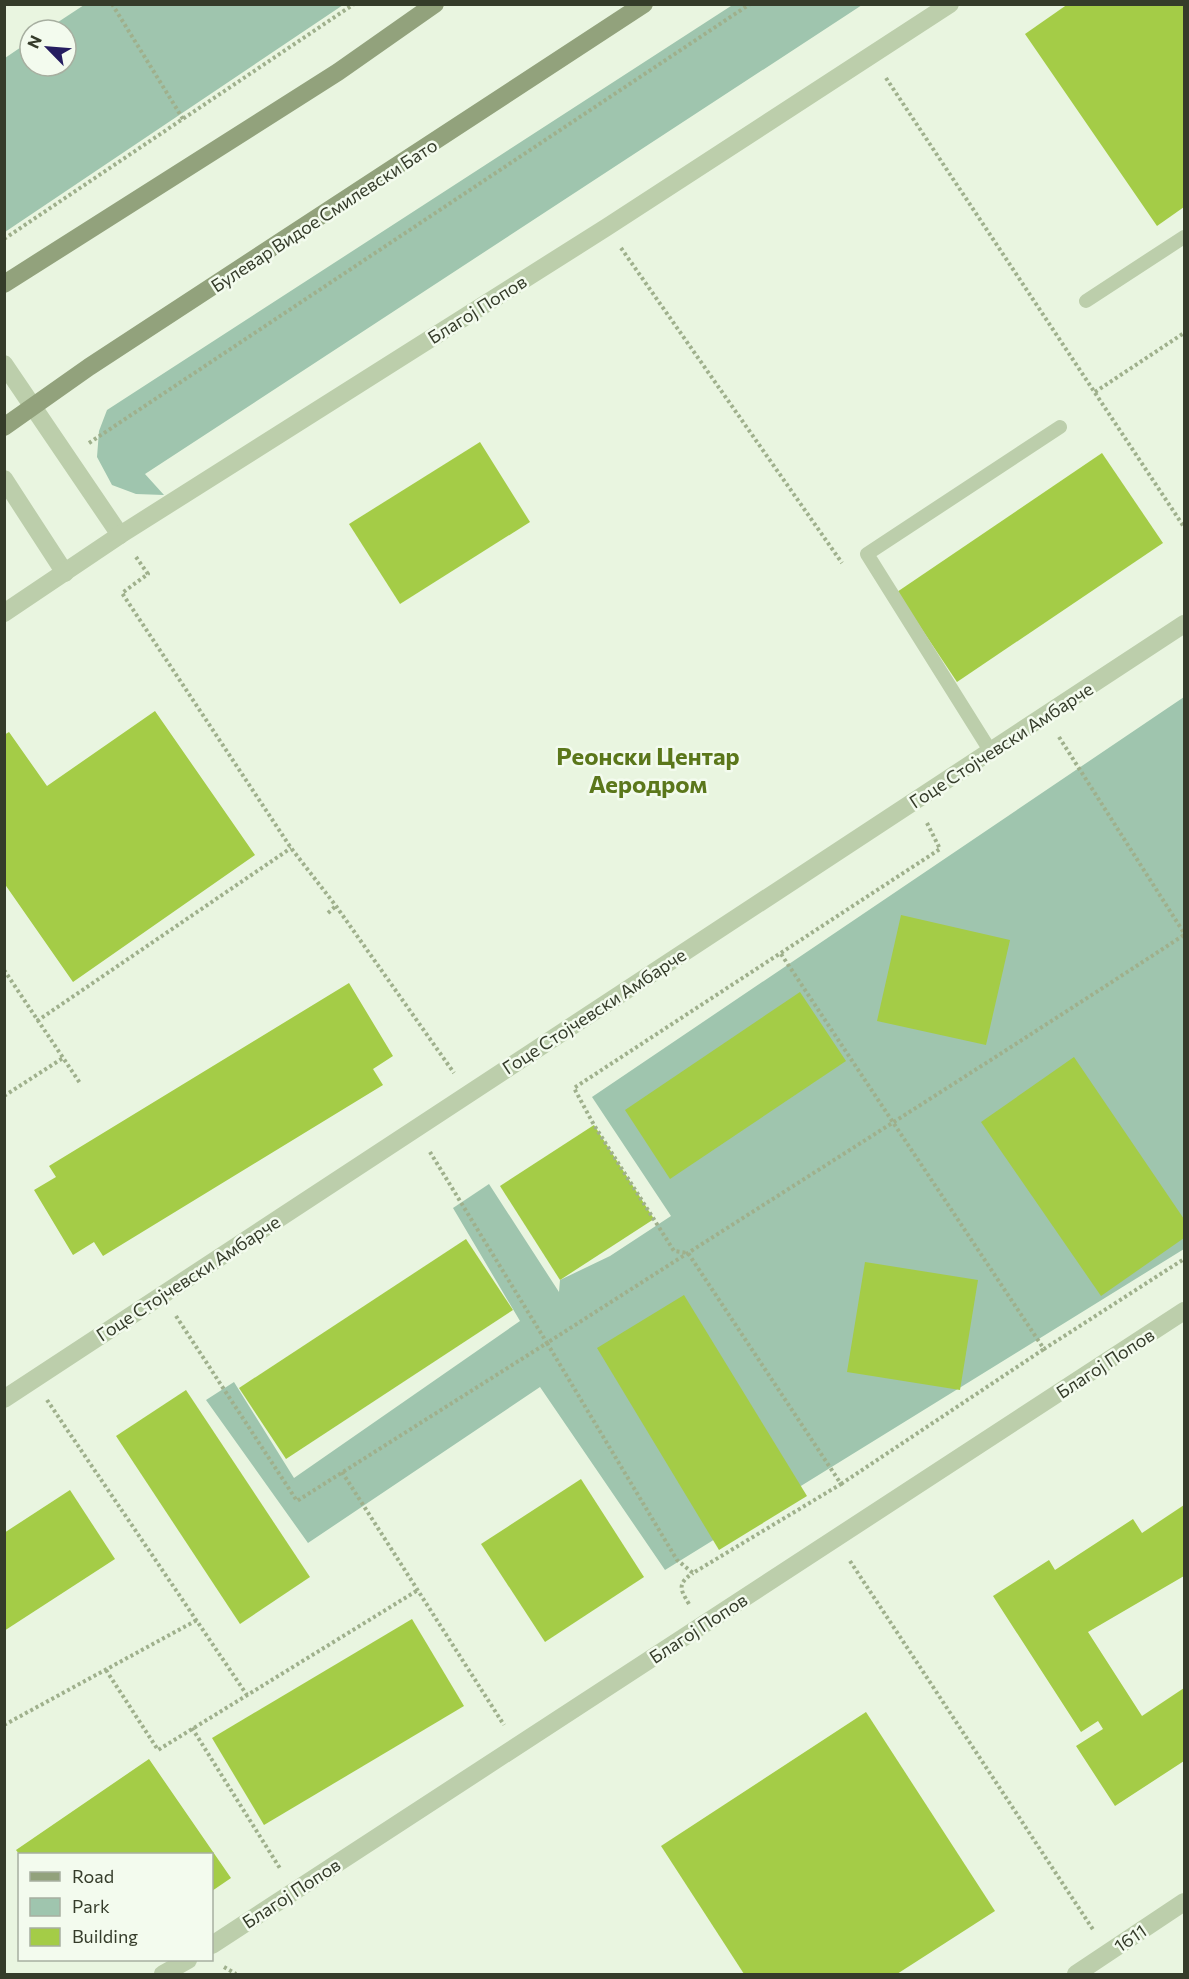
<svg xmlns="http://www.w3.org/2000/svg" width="1189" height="1979" font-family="Commissioner,sans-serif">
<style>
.green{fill:#9fc5ae}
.building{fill:#a4cc47}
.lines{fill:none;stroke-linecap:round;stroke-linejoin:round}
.path{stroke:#9fb08c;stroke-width:4;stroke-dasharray:3 3;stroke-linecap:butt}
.lane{stroke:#bcceab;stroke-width:14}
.street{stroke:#bcceab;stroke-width:18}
.secondary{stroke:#92a27c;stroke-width:18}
.labels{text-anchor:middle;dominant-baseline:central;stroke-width:5;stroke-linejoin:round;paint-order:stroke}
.street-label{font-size:18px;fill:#353c2a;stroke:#f3fbee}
.district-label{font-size:24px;font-weight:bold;fill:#5b771b;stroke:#f3fbee}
</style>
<rect width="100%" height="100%" fill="#e9f5e0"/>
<!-- green -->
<g class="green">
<polygon points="734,4 862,5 145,474 164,495 136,494 112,485 97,457 99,431 107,410"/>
<polygon points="84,5 84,4 343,5 5,232 5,58 30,41 30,66 66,66 66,30 46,30"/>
<polygon points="1184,697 1184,1249 665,1570 540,1387 308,1543 206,1400 234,1382 294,1478 520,1321 453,1208 489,1184 559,1292 560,1280 610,1256 671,1216 592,1097"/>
</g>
<!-- building -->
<g class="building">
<polygon points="1068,4 1184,4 1184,207 1157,226 1025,34"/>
<polygon points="480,442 530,522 400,604 349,524"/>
<polygon points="1102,453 1163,543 957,682 897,592"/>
<polygon points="155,711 255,855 73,982 4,883 4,735 9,732 47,786"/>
<polygon points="901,915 1010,940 986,1045 877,1021"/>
<polygon points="349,983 393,1056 373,1069 383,1085 103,1256 94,1242 73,1255 34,1190 56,1177 49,1166"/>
<polygon points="800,992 846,1061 670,1179 625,1110"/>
<polygon points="1074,1057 1184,1219 1184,1238 1101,1296 981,1122"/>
<polygon points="594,1125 654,1219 560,1280 500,1186"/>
<polygon points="466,1239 513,1310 286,1459 239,1388"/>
<polygon points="865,1262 978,1280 960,1390 847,1372"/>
<polygon points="684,1295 807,1496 719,1550 597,1348"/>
<polygon points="186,1390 310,1577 240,1624 116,1436"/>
<polygon points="581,1479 644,1577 545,1642 481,1544"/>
<polygon points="70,1490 115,1559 4,1631 4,1533"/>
<polygon points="1184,1505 1184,1576 1088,1632 1142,1716 1184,1688 1184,1761 1115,1806 1076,1746 1103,1729 1098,1721 1081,1732 993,1596 1049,1560 1055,1570 1133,1519 1142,1533"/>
<polygon points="412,1619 464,1706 264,1825 212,1738"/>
<polygon points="866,1712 995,1911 897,1974 744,1974 661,1846"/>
<polygon points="149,1759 231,1878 212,1891 212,1854 19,1854 16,1850"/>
</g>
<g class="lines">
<!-- path -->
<g class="path">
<polyline points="112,4 183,119"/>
<polyline points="886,78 1184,527"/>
<polyline points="4,239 354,4"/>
<polyline points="621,248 842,563"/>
<polyline points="1095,392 1184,333"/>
<polyline points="89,443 750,4"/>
<polyline points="136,557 148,574 122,593 291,848 336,906 454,1073"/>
<polyline points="1059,737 1184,933"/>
<path d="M 927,823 L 940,849 L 574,1088 L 594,1125 L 674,1251 L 688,1253 L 841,1484 L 693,1573 L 677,1560 L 547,1343 C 759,1207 973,1073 1184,935"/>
<polyline points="328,913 336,906"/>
<polyline points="781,954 1044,1349 1184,1259"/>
<polyline points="4,970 80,1083"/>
<polyline points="37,1021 291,848"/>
<polyline points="4,1096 63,1058"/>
<polyline points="176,1316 297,1501 547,1343 430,1152"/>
<polyline points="47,1400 247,1695"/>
<polyline points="342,1472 504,1725"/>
<polyline points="841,1484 1044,1349"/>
<polyline points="850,1561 1094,1931"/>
<path d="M 689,1604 C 680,1589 677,1584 693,1573"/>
<polyline points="106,1670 158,1750 418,1590"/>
<polyline points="4,1725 197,1620"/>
<polyline points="192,1728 281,1870"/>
<polyline points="224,1967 236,1974"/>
</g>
<!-- lane -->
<g class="lane">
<polyline points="1086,301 1184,237"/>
<polyline points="991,752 867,554 1060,427"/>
</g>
<!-- street -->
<g class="street">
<polyline points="4,364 120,535"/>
<polyline points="4,479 65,573"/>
<polyline points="4,613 120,535 607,227 950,4"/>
<polyline points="4,1399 1184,624"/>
<polyline points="212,1945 1184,1311"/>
<polyline points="163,1974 188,1960"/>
<polyline points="1076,1974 1184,1902"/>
</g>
<!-- secondary -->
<g class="secondary">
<polyline points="4,284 338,72 435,4"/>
<polyline points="4,427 89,367 644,4"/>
</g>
</g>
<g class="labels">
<!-- street labels -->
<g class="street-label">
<text transform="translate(324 215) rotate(-33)">Булевар Видое Смилевски Бато</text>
<text transform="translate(477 309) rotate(-32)">Благој Попов</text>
<text transform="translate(1001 745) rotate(-33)">Гоце Стојчевски Амбарче</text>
<text transform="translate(594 1011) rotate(-33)">Гоце Стојчевски Амбарче</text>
<text transform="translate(188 1278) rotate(-33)">Гоце Стојчевски Амбарче</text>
<text transform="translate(1105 1363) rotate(-33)">Благој Попов</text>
<text transform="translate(698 1628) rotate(-33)">Благој Попов</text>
<text transform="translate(291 1893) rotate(-33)">Благој Попов</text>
<text transform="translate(1130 1938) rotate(-34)">1611</text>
</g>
<!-- district labels -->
<g class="district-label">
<text x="648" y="755">Реонски Центар<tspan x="648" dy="28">Аеродром</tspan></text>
</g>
</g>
<!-- border -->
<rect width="1189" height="1979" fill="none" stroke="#353c2a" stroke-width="12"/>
<!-- legend -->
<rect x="18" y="1853" width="195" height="108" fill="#f3fbee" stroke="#a7afa0" stroke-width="1.5"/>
<rect x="30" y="1872" width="30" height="9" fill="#92a27c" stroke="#a7afa0" stroke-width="1.5"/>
<text x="72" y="1883" font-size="18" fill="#353c2a">Road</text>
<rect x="30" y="1898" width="30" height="18" fill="#9fc5ae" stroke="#a7afa0" stroke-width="1.5"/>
<text x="72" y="1913" font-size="18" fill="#353c2a">Park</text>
<rect x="30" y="1928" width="30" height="18" fill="#a4cc47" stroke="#a7afa0" stroke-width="1.5"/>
<text x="72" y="1943" font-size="18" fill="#353c2a">Building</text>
<!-- north arrow -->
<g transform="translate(48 48) rotate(295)"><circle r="28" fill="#f3fbee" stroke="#a7afa0" stroke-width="1.5"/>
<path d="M0-4.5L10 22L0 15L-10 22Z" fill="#251d60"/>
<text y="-9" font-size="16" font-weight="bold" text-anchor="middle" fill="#353c2a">N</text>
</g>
</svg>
